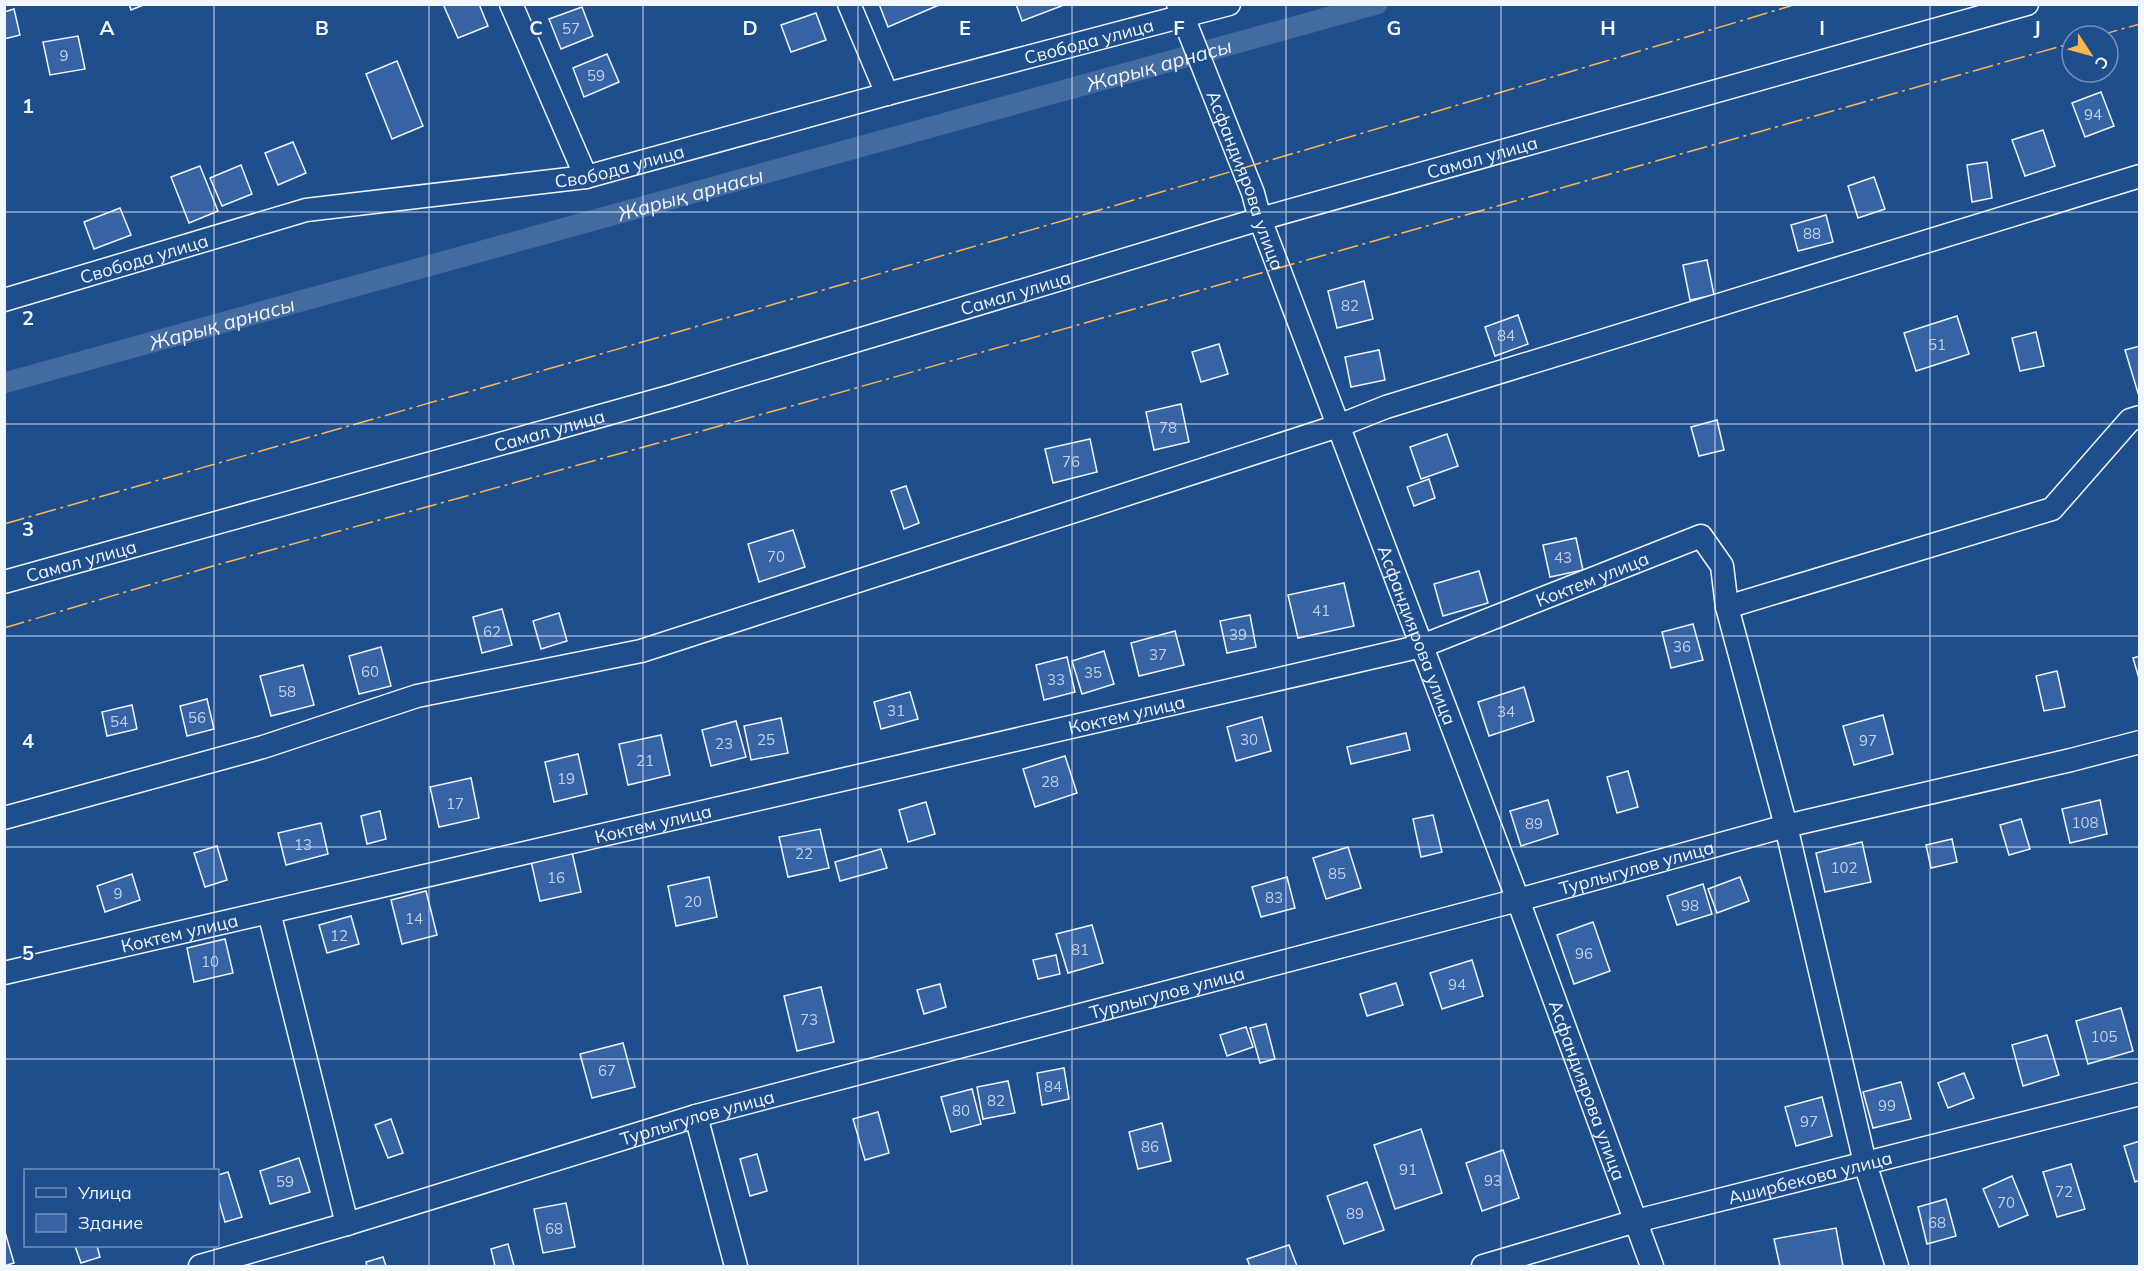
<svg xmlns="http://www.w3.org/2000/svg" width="2144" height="1271" font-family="Mulish,sans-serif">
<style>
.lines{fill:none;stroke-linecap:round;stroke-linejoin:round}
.canal{stroke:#446ba0;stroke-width:21}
.building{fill:#3563a3;stroke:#f2f6ff;stroke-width:1.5}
.minor-casing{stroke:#f2f6ff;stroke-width:25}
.minor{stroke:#1f4e8c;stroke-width:22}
.power{stroke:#ffb74d;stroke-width:1.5;stroke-dasharray:21 4.5 3 4.5;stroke-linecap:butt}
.grid{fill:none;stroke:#f2f6ff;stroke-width:1.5;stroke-opacity:0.55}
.labels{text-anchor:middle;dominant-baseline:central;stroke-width:4.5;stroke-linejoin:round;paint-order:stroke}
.number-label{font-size:15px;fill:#c3d1e8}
.street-label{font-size:18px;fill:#f2f6ff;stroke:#1f4e8c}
.water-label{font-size:20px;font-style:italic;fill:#f2f6ff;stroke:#1f4e8c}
.grid-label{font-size:20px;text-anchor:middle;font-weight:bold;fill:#f2f6ff;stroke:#1f4e8c;stroke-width:4.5;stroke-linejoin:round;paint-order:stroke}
</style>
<rect width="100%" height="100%" fill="#1f4e8c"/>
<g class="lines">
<!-- canal -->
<path class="canal" id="s1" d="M 4,383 L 1377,4"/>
</g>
<!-- building -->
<g class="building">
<polygon points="129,4 146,4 131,10"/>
<polygon points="443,4 479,4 488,26 458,38"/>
<polygon points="879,4 939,4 939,5 888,27"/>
<polygon points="1016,4 1064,4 1064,5 1022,21"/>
<polygon points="582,7 593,36 561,49 549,19"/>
<polygon points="14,9 20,35 4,39 4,12"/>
<polygon points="816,13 826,40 791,52 781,25"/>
<polygon points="78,36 85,69 50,75 43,42"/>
<polygon points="607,54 619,82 584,97 573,68"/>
<polygon points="397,61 423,126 392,139 366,74"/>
<polygon points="2101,92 2114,126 2085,137 2072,103"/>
<polygon points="2043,130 2055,166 2025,176 2012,140"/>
<polygon points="293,142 306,173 278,185 265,153"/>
<polygon points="1987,162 1992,198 1972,202 1967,165"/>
<polygon points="241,165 252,194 222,206 210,178"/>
<polygon points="200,166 218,211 189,223 171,177"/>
<polygon points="1874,177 1885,209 1858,218 1848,186"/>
<polygon points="120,208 131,235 94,249 84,222"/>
<polygon points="1826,215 1833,242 1798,251 1791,225"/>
<polygon points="1707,260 1714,295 1690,300 1683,265"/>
<polygon points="1364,281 1373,319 1337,328 1328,291"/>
<polygon points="1518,315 1528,344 1495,356 1485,327"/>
<polygon points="1957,316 1969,354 1916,371 1904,333"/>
<polygon points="2036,332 2044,366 2020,371 2012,338"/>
<polygon points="1219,344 1228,374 1201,382 1192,352"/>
<polygon points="2140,346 2140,392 2138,393 2125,350"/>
<polygon points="1379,350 1385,380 1351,387 1345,357"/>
<polygon points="1181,404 1189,442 1154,450 1146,412"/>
<polygon points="1717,420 1724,450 1699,456 1691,427"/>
<polygon points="1447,434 1458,466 1421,479 1410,447"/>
<polygon points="1090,439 1097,472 1053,483 1045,449"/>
<polygon points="1429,479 1435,498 1414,506 1407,487"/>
<polygon points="906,486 919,523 904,529 891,491"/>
<polygon points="793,530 805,567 759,582 748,544"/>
<polygon points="1576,538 1583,570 1550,577 1543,545"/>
<polygon points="1479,571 1488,603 1443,616 1434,584"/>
<polygon points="1344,583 1354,626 1298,638 1288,595"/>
<polygon points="502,609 512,645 482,653 473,617"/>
<polygon points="559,613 567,641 541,649 533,621"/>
<polygon points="1250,615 1256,647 1227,653 1220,621"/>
<polygon points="1693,624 1703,660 1671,668 1662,632"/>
<polygon points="1175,631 1184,665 1139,676 1131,643"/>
<polygon points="381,647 391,686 359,694 349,656"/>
<polygon points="1104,651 1114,684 1082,694 1072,661"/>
<polygon points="2140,656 2140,682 2133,658"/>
<polygon points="1067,657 1075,692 1044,700 1036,665"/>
<polygon points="303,665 314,705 271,716 260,676"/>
<polygon points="2057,671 2065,707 2044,711 2036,676"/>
<polygon points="1524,687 1534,721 1489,736 1478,702"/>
<polygon points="910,692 918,719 881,729 874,702"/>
<polygon points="207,699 214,729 187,736 180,706"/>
<polygon points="132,705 137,729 107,736 102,712"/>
<polygon points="1883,715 1893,754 1854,765 1843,726"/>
<polygon points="1262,717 1271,751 1236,761 1227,727"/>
<polygon points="781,718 788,753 751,760 744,726"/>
<polygon points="736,721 746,757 711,766 702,730"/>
<polygon points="1406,733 1410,750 1351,764 1347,747"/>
<polygon points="661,735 670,775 628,785 619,744"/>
<polygon points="578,754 587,794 554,802 545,762"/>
<polygon points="1065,756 1077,793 1035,807 1023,769"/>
<polygon points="1628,771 1638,807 1617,813 1607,777"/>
<polygon points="471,778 479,818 439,827 430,787"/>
<polygon points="1548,800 1558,834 1521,846 1510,811"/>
<polygon points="2100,800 2107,834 2070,843 2062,809"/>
<polygon points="926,802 935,834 908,842 899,810"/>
<polygon points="380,811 386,839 367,844 361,816"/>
<polygon points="1433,815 1442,852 1421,857 1413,819"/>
<polygon points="2021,819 2030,849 2009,855 2000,825"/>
<polygon points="321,823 328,854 286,865 278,833"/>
<polygon points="820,829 829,868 788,877 779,837"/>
<polygon points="1952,839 1957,862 1931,868 1926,845"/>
<polygon points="1862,842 1871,882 1825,892 1816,853"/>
<polygon points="217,846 227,880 205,887 194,853"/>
<polygon points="1348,847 1361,888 1326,899 1313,858"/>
<polygon points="881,849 887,868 840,881 835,862"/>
<polygon points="572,852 581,892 540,901 531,861"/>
<polygon points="132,874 140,900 105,912 97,886"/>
<polygon points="709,877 717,917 676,926 668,886"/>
<polygon points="1287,877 1295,908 1261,917 1252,887"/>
<polygon points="1740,877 1749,901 1717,913 1708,889"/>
<polygon points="1703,884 1712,914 1677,925 1667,896"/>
<polygon points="426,891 437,935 402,944 391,900"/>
<polygon points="351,916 359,944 327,953 319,925"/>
<polygon points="1593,922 1610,971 1574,984 1557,935"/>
<polygon points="1092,925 1103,963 1068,973 1056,934"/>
<polygon points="225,939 233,973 194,982 187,948"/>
<polygon points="1056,955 1060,974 1038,979 1033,960"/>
<polygon points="1472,960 1483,996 1442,1009 1430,973"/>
<polygon points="1396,983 1403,1005 1367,1016 1360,994"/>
<polygon points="940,984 946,1007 924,1014 917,990"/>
<polygon points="821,987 834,1042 797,1051 784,996"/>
<polygon points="2121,1008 2133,1051 2088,1064 2076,1021"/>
<polygon points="1266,1024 1275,1059 1260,1063 1250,1028"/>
<polygon points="1246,1027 1253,1047 1227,1056 1220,1035"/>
<polygon points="2047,1035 2059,1075 2023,1086 2012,1045"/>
<polygon points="623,1043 635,1087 592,1098 580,1054"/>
<polygon points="1064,1068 1069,1099 1042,1105 1037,1073"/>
<polygon points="1964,1073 1974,1098 1948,1108 1938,1083"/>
<polygon points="1008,1081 1015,1113 983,1119 977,1087"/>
<polygon points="1901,1082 1911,1119 1873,1128 1863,1092"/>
<polygon points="972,1089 981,1124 951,1132 941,1097"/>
<polygon points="1822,1097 1832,1136 1796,1146 1785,1107"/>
<polygon points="878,1112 889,1153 865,1160 853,1119"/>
<polygon points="391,1119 403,1153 388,1158 375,1125"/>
<polygon points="1162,1123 1171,1161 1138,1169 1129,1132"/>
<polygon points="1421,1129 1442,1193 1395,1209 1374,1145"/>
<polygon points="2140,1141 2140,1180 2135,1182 2124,1146"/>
<polygon points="1503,1150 1519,1198 1482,1211 1466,1163"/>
<polygon points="757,1154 767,1191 750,1196 740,1159"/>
<polygon points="299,1158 310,1192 270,1204 260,1171"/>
<polygon points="2071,1164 2085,1209 2057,1217 2043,1172"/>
<polygon points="228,1172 242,1217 225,1222 218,1198 218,1175"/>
<polygon points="2012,1176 2028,1215 1999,1227 1983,1189"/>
<polygon points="1367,1182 1384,1230 1344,1244 1327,1196"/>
<polygon points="1946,1199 1956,1236 1927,1244 1918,1207"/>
<polygon points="566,1203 575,1247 543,1253 534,1209"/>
<polygon points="1836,1228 1843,1266 1780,1266 1774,1239"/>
<polygon points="5,1232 14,1263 4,1266 4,1232"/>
<polygon points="508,1244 514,1266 495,1266 491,1249"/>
<polygon points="1289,1245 1297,1266 1250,1266 1247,1259"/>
<polygon points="75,1246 97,1246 100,1257 81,1263"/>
<polygon points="383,1257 386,1266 367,1266 366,1262"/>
</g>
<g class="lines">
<!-- minor casing -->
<g class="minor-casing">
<g id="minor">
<polyline points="511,4 586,177"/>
<polyline points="849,4 887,94"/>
<path id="s2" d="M 1178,4 L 1253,193 L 1260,219 L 1518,900 L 1652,1266"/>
<path id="s3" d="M 4,300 L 306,210 L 586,177 L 887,94 L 1229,4"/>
<path id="s4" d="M 4,582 L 672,396 L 1260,219 L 2027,4"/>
<polyline points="1727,607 1786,826 1865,1163 1897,1266"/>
<polyline points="4,818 263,747 417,696 641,651 1338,426 1386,407 2140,176"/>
<polyline points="269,912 347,1224"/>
<path id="s5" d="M 4,973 L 1422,646 L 1701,536 L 1722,566 L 1727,607 L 2052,509 L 2130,420 L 2140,417"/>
<polyline points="696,1116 736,1266"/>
<path id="s6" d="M 200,1266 L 347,1224 L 696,1116 L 1518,900 L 1786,826 L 2071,760 L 2140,742"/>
<path id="s7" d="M 1483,1266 L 1636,1221 L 2140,1094"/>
</g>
</g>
<!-- minor -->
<use href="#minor" class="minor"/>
<!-- power -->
<g class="power">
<polyline points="2097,36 2140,24"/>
<path d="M 4,524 C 603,354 1201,183 1797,4"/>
<polyline points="4,628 213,566 810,401 2072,43"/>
</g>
</g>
<!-- grid -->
<path class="grid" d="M 214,4 L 214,1170M 429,4 L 429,1266M 643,4 L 643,1266M 858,4 L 858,1266M 1072,4 L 1072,1266M 1286,4 L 1286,1266M 1501,4 L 1501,1266M 1715,4 L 1715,1266M 1930,4 L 1930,1266M 4,212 L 2140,212M 4,424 L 2140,424M 4,636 L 2140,636M 4,847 L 2140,847M 4,1059 L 2140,1059M 214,1246 L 214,1266"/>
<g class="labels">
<!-- number labels -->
<g class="number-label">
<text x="571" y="28">57</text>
<text x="64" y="55">9</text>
<text x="596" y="75">59</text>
<text x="2093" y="114">94</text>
<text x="1812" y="233">88</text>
<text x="1350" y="305">82</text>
<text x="1506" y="335">84</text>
<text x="1937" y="344">51</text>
<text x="1168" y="427">78</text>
<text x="1071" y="461">76</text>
<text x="776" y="556">70</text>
<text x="1563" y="557">43</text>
<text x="1321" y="610">41</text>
<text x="492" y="631">62</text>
<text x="1238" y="634">39</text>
<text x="1682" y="646">36</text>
<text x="1158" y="654">37</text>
<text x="370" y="671">60</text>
<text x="1093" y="672">35</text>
<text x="1056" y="679">33</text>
<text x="287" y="691">58</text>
<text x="896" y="710">31</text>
<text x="1506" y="711">34</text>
<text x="197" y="717">56</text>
<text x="119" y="721">54</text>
<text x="766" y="739">25</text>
<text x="1249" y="739">30</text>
<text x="1868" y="740">97</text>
<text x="724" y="743">23</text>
<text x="645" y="760">21</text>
<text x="566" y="778">19</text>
<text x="1050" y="781">28</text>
<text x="455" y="803">17</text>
<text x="2085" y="822">108</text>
<text x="1534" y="823">89</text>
<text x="303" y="844">13</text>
<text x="804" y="853">22</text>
<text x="1844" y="867">102</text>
<text x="1337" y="873">85</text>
<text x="556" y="877">16</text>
<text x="118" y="893">9</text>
<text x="1274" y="897">83</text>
<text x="693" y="901">20</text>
<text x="1690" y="905">98</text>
<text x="414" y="918">14</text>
<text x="339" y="935">12</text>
<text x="1080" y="949">81</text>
<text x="1584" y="953">96</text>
<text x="210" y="961">10</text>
<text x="1457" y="984">94</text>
<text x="809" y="1019">73</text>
<text x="2104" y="1036">105</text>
<text x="607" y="1070">67</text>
<text x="1053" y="1086">84</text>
<text x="996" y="1100">82</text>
<text x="1887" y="1105">99</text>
<text x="961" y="1110">80</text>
<text x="1809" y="1121">97</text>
<text x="1150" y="1146">86</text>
<text x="1408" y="1169">91</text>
<text x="1493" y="1180">93</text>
<text x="285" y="1181">59</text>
<text x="2064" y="1191">72</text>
<text x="2006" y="1202">70</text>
<text x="1355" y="1213">89</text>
<text x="1937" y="1222">68</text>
<text x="554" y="1228">68</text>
</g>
<!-- street labels -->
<g class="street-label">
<text stroke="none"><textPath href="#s3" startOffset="1118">Свобода улица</textPath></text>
<text stroke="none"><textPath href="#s4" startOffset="1538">Самал улица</textPath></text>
<text stroke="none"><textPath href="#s3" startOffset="632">Свобода улица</textPath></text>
<text stroke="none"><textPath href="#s2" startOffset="189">Асфандиярова улица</textPath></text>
<text stroke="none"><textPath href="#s3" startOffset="146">Свобода улица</textPath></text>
<text stroke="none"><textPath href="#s4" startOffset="1052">Самал улица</textPath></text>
<text stroke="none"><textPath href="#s4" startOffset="566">Самал улица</textPath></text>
<text stroke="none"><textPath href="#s4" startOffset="80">Самал улица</textPath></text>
<text stroke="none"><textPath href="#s5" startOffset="1638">Коктем улица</textPath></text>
<text stroke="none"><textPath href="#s2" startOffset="675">Асфандиярова улица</textPath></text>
<text stroke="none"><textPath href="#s5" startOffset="1152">Коктем улица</textPath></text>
<text stroke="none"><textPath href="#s5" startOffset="666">Коктем улица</textPath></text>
<text stroke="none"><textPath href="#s6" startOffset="1491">Турлыгулов улица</textPath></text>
<text stroke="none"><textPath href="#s5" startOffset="180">Коктем улица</textPath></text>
<text stroke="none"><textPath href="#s6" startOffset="1005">Турлыгулов улица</textPath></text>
<text stroke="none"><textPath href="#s2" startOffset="1161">Асфандиярова улица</textPath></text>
<text stroke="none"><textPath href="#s6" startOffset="519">Турлыгулов улица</textPath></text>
<text stroke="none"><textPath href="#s7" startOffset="339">Аширбекова улица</textPath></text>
</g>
<!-- water labels -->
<g class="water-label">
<text stroke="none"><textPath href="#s1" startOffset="1198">Жарық арнасы</textPath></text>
<text stroke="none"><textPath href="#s1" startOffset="712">Жарық арнасы</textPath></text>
<text stroke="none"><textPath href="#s1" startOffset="226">Жарық арнасы</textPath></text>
</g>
</g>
<g class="grid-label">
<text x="107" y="35">A</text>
<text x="322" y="35">B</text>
<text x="536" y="35">C</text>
<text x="750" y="35">D</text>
<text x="965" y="35">E</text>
<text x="1179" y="35">F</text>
<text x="1394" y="35">G</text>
<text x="1608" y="35">H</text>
<text x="1822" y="35">I</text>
<text x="2037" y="35">J</text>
<text x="28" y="113">1</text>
<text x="28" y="325">2</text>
<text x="28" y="536">3</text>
<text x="28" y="748">4</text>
<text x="28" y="960">5</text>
</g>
<!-- border -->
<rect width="2144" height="1271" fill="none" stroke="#f2f6ff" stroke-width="12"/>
<!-- legend -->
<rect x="24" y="1169" width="195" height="78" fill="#1f4e8c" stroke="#7391ba" stroke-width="1.5"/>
<rect x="36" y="1188" width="30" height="9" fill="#1f4e8c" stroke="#7391ba" stroke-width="1.5"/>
<text x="78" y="1199" font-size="18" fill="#f2f6ff">Улица</text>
<rect x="36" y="1214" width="30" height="18" fill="#3563a3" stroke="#7391ba" stroke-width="1.5"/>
<text x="78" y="1229" font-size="18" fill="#f2f6ff">Здание</text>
<!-- north arrow -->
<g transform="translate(2090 54) rotate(126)"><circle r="28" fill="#1f4e8c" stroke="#7391ba" stroke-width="1.5"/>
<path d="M0-4.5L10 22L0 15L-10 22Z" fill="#ffb74d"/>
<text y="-9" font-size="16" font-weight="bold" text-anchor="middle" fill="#f2f6ff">С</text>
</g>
</svg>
